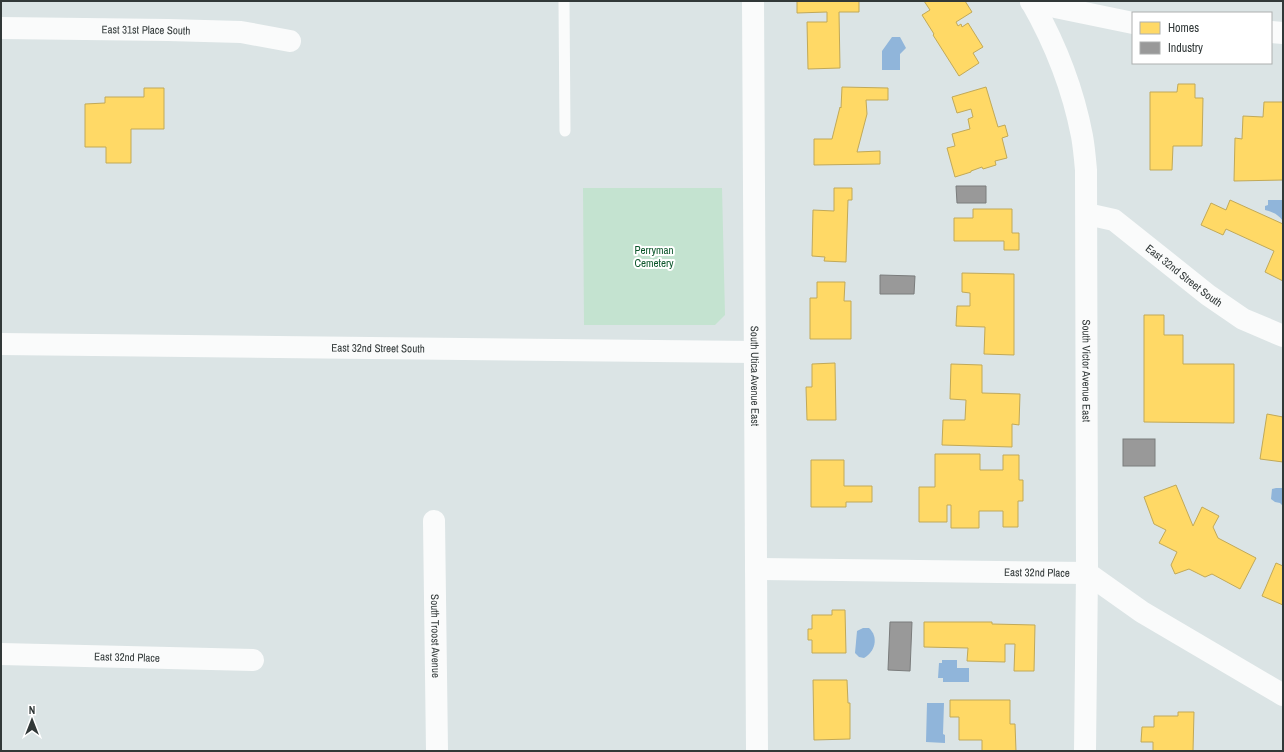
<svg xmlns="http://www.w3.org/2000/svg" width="1284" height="752" font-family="'Archivo Narrow',sans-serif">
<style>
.green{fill:#c4e3d0}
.water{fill:#90b5da}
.homes{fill:#ffd966;stroke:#c1a958}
.industry{fill:#999;stroke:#7a7c7c}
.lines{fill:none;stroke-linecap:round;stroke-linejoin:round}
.lane{stroke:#fafbfb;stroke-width:11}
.street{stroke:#fafbfb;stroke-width:22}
.secondary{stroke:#fafbfb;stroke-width:22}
.labels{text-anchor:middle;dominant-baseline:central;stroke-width:4;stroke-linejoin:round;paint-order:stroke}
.street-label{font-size:11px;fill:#313838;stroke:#fff}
.park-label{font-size:11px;fill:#0c562b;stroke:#fff}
</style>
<rect width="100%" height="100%" fill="#dbe4e5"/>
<!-- green -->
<polygon class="green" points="583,188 722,188 725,315 715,325 584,325"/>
<!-- water -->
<g class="water">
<polygon points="892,37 900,37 906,48 900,54 900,70 882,70 882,51"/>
<path d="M 1268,200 L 1283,200 L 1283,221 C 1278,214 1273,212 1265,210 L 1265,206 L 1268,205 Z"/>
<polygon points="1276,488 1283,488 1283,506 1280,503 1275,502 1271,499 1272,489"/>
<path d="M 863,628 L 869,628 C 879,637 875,652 864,658 L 859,657 L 855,653 L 857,631 Z"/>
<polygon points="942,660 957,660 957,668 969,668 969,682 943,682 943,678 938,678 939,663 942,663"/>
<polygon points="927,703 944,703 943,734 945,735 945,743 926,742"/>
</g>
<!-- homes -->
<g class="homes">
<polygon points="797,1 859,1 859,12 839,12 840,68 808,69 807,22 827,22 827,12 797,13"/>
<polygon points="924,1 965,1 972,12 956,22 958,26 961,24 962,27 968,23 983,47 973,53 979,63 959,76 933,35 934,34 922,15 930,10"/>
<polygon points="1178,84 1195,84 1195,98 1203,98 1202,146 1173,146 1172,170 1150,170 1150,92 1177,92"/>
<polygon points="842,87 888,88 888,100 866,100 867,114 857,152 880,151 880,164 814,165 814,139 832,139 840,107 841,108"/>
<polygon points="986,87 998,127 1005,125 1008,136 1002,138 1007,158 995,161 996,165 983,169 982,167 971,171 971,172 955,177 947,148 955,146 952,134 970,129 968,119 973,117 971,109 957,113 952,97"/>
<polygon points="144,88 164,88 164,129 131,129 131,163 106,163 106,147 85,147 85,104 105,103 105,97 144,97"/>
<polygon points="1264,102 1283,102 1283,180 1234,181 1235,138 1242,139 1243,116 1263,117"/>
<polygon points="834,188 852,188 852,200 848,200 846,262 824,261 825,257 812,256 813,210 834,211"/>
<polygon points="1230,200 1283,224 1283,281 1265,272 1274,251 1226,229 1223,235 1201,225 1211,203 1226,210"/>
<polygon points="973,209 1012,209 1012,233 1019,233 1019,250 1004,250 1004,241 954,241 954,218 973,218"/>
<polygon points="962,273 1014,274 1014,355 984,354 985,327 956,326 957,306 970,306 970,293 962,292"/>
<polygon points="817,282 845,282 844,301 851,301 851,339 810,339 810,298 817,298"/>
<polygon points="1144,315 1164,315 1164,335 1183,335 1183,364 1234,364 1234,423 1144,422"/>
<polygon points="835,363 836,420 807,420 806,387 812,387 812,364"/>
<polygon points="951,364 982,365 982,393 1020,394 1019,425 1012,424 1012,447 942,445 943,420 965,420 966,400 950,399"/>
<polygon points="1267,414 1283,417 1283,462 1260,459"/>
<polygon points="935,454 980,454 980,470 1003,470 1003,455 1019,455 1019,480 1023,480 1023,501 1018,501 1018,527 1003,527 1003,511 979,511 979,528 951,528 951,505 947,505 947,522 919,522 919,487 935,487"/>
<polygon points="811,460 844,460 844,486 872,486 872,502 846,502 846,507 811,507"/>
<polygon points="1176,485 1193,526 1202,507 1219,516 1213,527 1218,538 1256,558 1240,589 1212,574 1205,577 1189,569 1175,574 1171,565 1177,552 1159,543 1166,530 1154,524 1144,497"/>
<polygon points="1276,563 1283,566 1283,605 1262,596"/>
<polygon points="832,610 845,610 846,653 812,653 812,640 808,640 808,629 812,629 812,615 832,615"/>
<polygon points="924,622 992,622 992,624 1035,625 1034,671 1014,671 1015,644 1005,644 1005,662 967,661 968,648 924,647"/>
<polygon points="813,680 847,680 848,703 850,703 850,739 814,740"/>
<polygon points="950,700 1010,700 1010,724 1015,724 1016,751 982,751 982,740 959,740 959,717 950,717"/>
<polygon points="1178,712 1194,712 1193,751 1153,751 1153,742 1141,742 1142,727 1154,727 1154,716 1178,716"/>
</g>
<!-- industry -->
<g class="industry">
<polygon points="956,186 986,186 986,203 957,203"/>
<polygon points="880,275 915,276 914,294 880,294"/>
<rect x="1123" y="439" width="32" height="27"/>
<polygon points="890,622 912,622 910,671 888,670"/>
</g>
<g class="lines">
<!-- lane -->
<polyline class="lane" points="564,1 565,131"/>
<!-- street -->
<g class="street">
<path id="s1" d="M 1031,1 C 1055,43 1073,89 1082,136 C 1084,147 1085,159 1086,170 L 1087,573 L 1085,751"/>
<polyline points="1031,2 1133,23"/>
<path id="s2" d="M 1,28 L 168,30 L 241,32 L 290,41"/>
<polyline points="1271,32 1283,33"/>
<path id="s3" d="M 1087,214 L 1114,220 L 1208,295 L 1243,319 L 1283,336"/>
<path id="s4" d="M 1,344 L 754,352"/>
<path id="s5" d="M 434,521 L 437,751"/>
<path id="s6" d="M 756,569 L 1087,573 L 1142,612 L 1283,695"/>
<path id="s7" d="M 1,654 L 253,660"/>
</g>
<!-- secondary -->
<path class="secondary" id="s8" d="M 753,1 L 757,751"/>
</g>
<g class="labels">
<!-- street labels -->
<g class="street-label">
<text stroke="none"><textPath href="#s2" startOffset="145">East 31st Place South</textPath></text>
<text stroke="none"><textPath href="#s3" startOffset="117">East 32nd Street South</textPath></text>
<text stroke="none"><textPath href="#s4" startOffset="377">East 32nd Street South</textPath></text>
<text stroke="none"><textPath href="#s1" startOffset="380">South Victor Avenue East</textPath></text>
<text stroke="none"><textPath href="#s8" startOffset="375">South Utica Avenue East</textPath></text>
<text stroke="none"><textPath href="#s6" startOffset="281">East 32nd Place</textPath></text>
<text stroke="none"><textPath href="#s5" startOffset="115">South Troost Avenue</textPath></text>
<text stroke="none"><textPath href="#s7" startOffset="126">East 32nd Place</textPath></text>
</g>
<!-- park labels -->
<g class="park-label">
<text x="654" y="250">Perryman<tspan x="654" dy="13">Cemetery</tspan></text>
</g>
</g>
<!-- border -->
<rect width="1284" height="752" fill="none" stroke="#313838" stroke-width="4"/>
<!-- legend -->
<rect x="1132" y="12" width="140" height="52" fill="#ffffff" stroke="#adafaf"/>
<rect x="1140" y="22" width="20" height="12" fill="#ffd966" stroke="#adafaf"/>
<text x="1168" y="32" font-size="12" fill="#313838">Homes</text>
<rect x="1140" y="42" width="20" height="12" fill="#999999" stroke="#adafaf"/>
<text x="1168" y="52" font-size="12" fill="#313838">Industry</text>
<!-- north arrow -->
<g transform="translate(32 720)" stroke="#ffffff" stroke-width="3" paint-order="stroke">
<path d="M0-3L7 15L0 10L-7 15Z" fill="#313838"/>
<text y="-6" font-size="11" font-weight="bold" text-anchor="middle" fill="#313838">N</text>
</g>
</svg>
